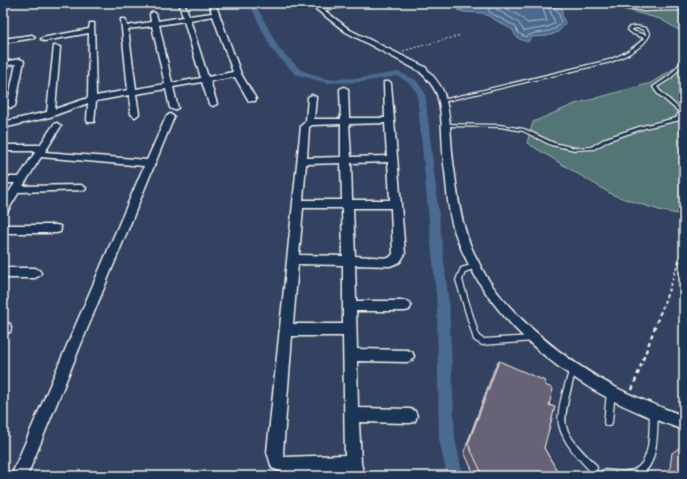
<svg xmlns="http://www.w3.org/2000/svg" width="687" height="479" font-family="'Architects Daughter',sans-serif">
<style>
.green{fill:#537575;stroke:#a4b3ae}
.water{fill:#4b6b91;stroke:#8fa1b4}
.lines{fill:none;stroke-linecap:round;stroke-linejoin:round}
.shore{stroke:#b0bbc5;stroke-width:1}
.canal{fill:#4b6b91;fill-rule:evenodd}
.lane-casing{stroke:#f4f1e8;stroke-width:2.5}
.street-casing{stroke:#f4f1e8;stroke-width:3}
.path-far2{stroke:#f4f1e8;stroke-width:1;stroke-dasharray:2 2;stroke-linecap:butt}
.path-far1{stroke:#f4f1e8;stroke-width:2;stroke-dasharray:3 3;stroke-linecap:butt}
.path{stroke:#f4f1e8;stroke-width:2.5;stroke-dasharray:4 4;stroke-linecap:butt}
.lane{fill:#1d3557;fill-rule:evenodd}
.street{fill:#1d3557;fill-rule:evenodd}
.wall{fill:#595466;stroke:#f4f1e8}
.building{fill:#686277;stroke:#f4f1e8}
</style>
<rect width="100%" height="100%" fill="#344261"/>
<filter id="ink" filterUnits="userSpaceOnUse"><feTurbulence type="fractalNoise" baseFrequency=".025" numOctaves="2"/><feDisplacementMap in="SourceGraphic" scale="8" xChannelSelector="R" yChannelSelector="G"/><feConvolveMatrix kernelMatrix="1 2 1 2 8 2 1 2 1" color-interpolation-filters="sRGB"/></filter>
<g filter="url(#ink)">
<!-- green -->
<g class="green">
<polygon points="600,3 684,3 684,33 660,19"/>
<polygon points="684,62 684,215 662,211 613,195 527,143 533,122 575,104 651,83"/>
</g>
<!-- water -->
<path class="water" d="M 496,3 L 553,3 L 562,8 L 562,15 L 565,23 C 558,37 546,36 531,37 L 528,42 C 520,40 515,38 513,30 L 483,13 L 464,12 L 457,10 Z"/>
<g class="lines">
<!-- shore -->
<g class="shore">
<path d="M 492,3 L 492,6 L 488,10 L 489,12 L 515,26 L 518,33 L 526,37 C 536,29 554,36 561,22 L 558,11 L 553,7 L 552,3"/>
<polyline points="497,3 497,10 518,22 524,31 548,27 555,23 547,3"/>
<polyline points="503,3 504,7 521,17 527,23 547,21 541,3"/>
</g>
<!-- canal -->
<polygon class="canal" points="249,3 255,3 279,49 301,70 327,79 361,78 399,72 416,80 425,93 449,305 455,439 463,476 447,476 439,439 437,305 417,93 410,84 398,76 361,82 327,83 295,74 272,50"/>
<!-- lane casing -->
<g class="lane-casing">
<g id="lane">
<polygon points="359,3 367,3 319,11 317,10"/>
<polygon points="607,3 613,3 643,9 684,8 684,10 643,11"/>
<path d="M 637,26 L 646,28 L 650,34 C 644,48 625,56 611,62 L 442,102 L 440,101 L 442,100 L 609,60 C 622,55 634,49 644,38 L 633,34 L 628,30 L 629,27 ZM 637,28 L 644,30 L 646,34 L 646,35 L 635,32 L 632,30 L 632,29 Z"/>
<polygon points="683,60 684,60 684,63 671,78 657,87 660,91 683,112 680,120 645,128 610,140 594,149 575,150 551,145 523,131 500,127 446,126 444,125 446,124 500,125 524,129 554,143 575,148 591,147 606,138 642,126 676,118 679,112 657,93 653,87 669,76"/>
<polygon points="474,264 476,264 477,266 476,268 465,272 462,280 479,336 483,339 533,336 535,337 536,339 535,341 482,345 474,340 456,280 461,268"/>
<path d="M 573,365 L 575,366 L 576,368 C 573,383 563,411 566,426 C 570,440 586,455 596,465 L 597,468 L 596,471 L 593,472 L 590,471 C 578,458 563,443 559,425 C 556,410 566,383 570,368 L 571,366 Z"/>
<polygon points="611,389 613,390 615,392 612,422 611,425 608,426 605,425 604,422 607,392 609,390"/>
<path d="M 654,408 L 657,409 L 658,412 C 657,429 659,468 639,475 C 632,478 609,476 601,476 L 600,474 L 601,471 L 604,470 C 613,470 624,473 633,470 C 652,463 649,429 650,412 L 651,409 Z"/>
</g>
</g>
<!-- street casing -->
<g class="street-casing">
<g id="street">
<path d="M 209,3 L 215,3 L 241,74 L 256,99 L 255,101 L 249,101 L 235,77 L 210,81 L 217,104 L 213,106 L 209,104 L 202,82 L 173,87 L 178,108 L 174,110 L 170,108 L 166,89 L 136,94 L 139,114 L 135,117 L 131,114 L 129,95 L 96,101 L 94,122 L 88,122 L 87,120 L 88,103 L 50,117 L 3,128 L 3,122 L 47,112 L 54,46 L 60,47 L 55,109 L 88,98 L 89,33 L 44,41 L 41,39 L 42,38 L 89,29 L 90,23 L 94,23 L 96,96 L 128,90 L 121,19 L 125,19 L 127,26 L 151,22 L 150,14 L 153,12 L 156,14 L 158,21 L 183,17 L 180,7 L 183,5 L 186,7 L 189,16 L 212,13 ZM 213,16 L 233,72 L 208,77 L 190,20 ZM 184,21 L 201,78 L 172,83 L 159,25 ZM 152,26 L 165,84 L 136,89 L 128,29 Z"/>
<path d="M 308,3 L 315,3 L 350,30 L 425,67 C 432,75 441,84 444,94 C 452,118 450,145 454,169 C 457,189 459,211 465,229 C 468,241 473,252 479,263 C 501,311 570,364 617,388 C 638,399 661,407 684,416 L 684,430 C 658,421 631,410 606,397 C 539,360 479,304 454,230 C 448,213 447,189 445,171 C 441,148 444,112 436,92 C 432,84 426,77 419,71 L 346,32 Z"/>
<polygon points="32,35 35,37 34,38 3,43 3,39"/>
<polygon points="20,59 24,61 15,106 11,108 7,106 16,64 3,66 3,62"/>
<path d="M 384,82 L 390,82 L 391,84 L 405,254 L 400,262 L 390,266 L 355,265 L 356,301 L 405,301 L 409,302 L 411,306 L 409,310 L 405,311 L 356,311 L 357,349 L 407,350 L 412,352 L 414,356 L 412,360 L 407,362 L 357,361 L 358,408 L 410,409 L 415,411 L 417,416 L 415,421 L 410,423 L 359,422 L 361,463 L 364,476 L 348,476 L 347,471 L 285,473 L 272,468 L 267,452 L 301,126 L 306,121 L 308,97 L 312,95 L 316,97 L 314,119 L 341,119 L 340,89 L 344,87 L 348,89 L 349,118 L 385,118 ZM 385,123 L 387,156 L 351,157 L 349,124 ZM 341,124 L 341,157 L 307,158 L 309,127 L 312,125 ZM 388,162 L 390,200 L 352,200 L 351,163 ZM 341,163 L 342,200 L 303,200 L 306,164 ZM 303,208 L 342,208 L 343,256 L 299,255 ZM 353,208 L 391,208 L 393,254 L 389,258 L 355,256 ZM 298,264 L 343,265 L 343,324 L 293,324 ZM 292,336 L 343,336 L 345,455 L 284,457 L 283,452 Z"/>
<polygon points="170,114 174,117 27,476 11,476 144,166 41,157 23,186 81,185 86,188 85,190 19,192 7,212 3,213 3,201 15,183 3,183 3,177 19,177 36,151 3,151 3,145 40,145 54,124 57,123 61,126 45,152 147,160 166,117"/>
<polygon points="3,225 56,225 60,226 61,229 60,232 56,233 3,233"/>
<polygon points="3,268 35,268 39,270 41,273 39,276 35,278 3,278"/>
<polygon points="3,322 10,324 11,328 10,332 3,334"/>
</g>
</g>
<!-- path-far2 -->
<polyline class="path-far2" points="403,51 461,35"/>
<!-- path-far1 -->
<polyline class="path-far1" points="660,314 684,247"/>
<!-- path -->
<polyline class="path" points="632,390 660,313"/>
<!-- lane -->
<use href="#lane" class="lane"/>
<!-- street -->
<use href="#street" class="street"/>
</g>
<!-- wall -->
<g class="wall">
<polygon points="499,361 544,384 549,405 544,448 560,476 475,476 464,452 494,370"/>
<polygon points="683,445 684,476 669,476 672,453"/>
</g>
<!-- building -->
<g class="building">
<polygon points="499,361 545,381 544,384 553,389 549,405 555,407 544,448 560,476 483,476 468,444"/>
<polygon points="683,445 684,445 684,476 681,476"/>
</g>
</g>
<!-- margin -->
<rect width="687" height="479" fill="none" stroke="#1d3557" stroke-width="16"/>
<rect x="8" y="8" width="671" height="463" fill="none" stroke="#f4f1e8" stroke-width="1.5" filter="url(#ink)"/>
</svg>
